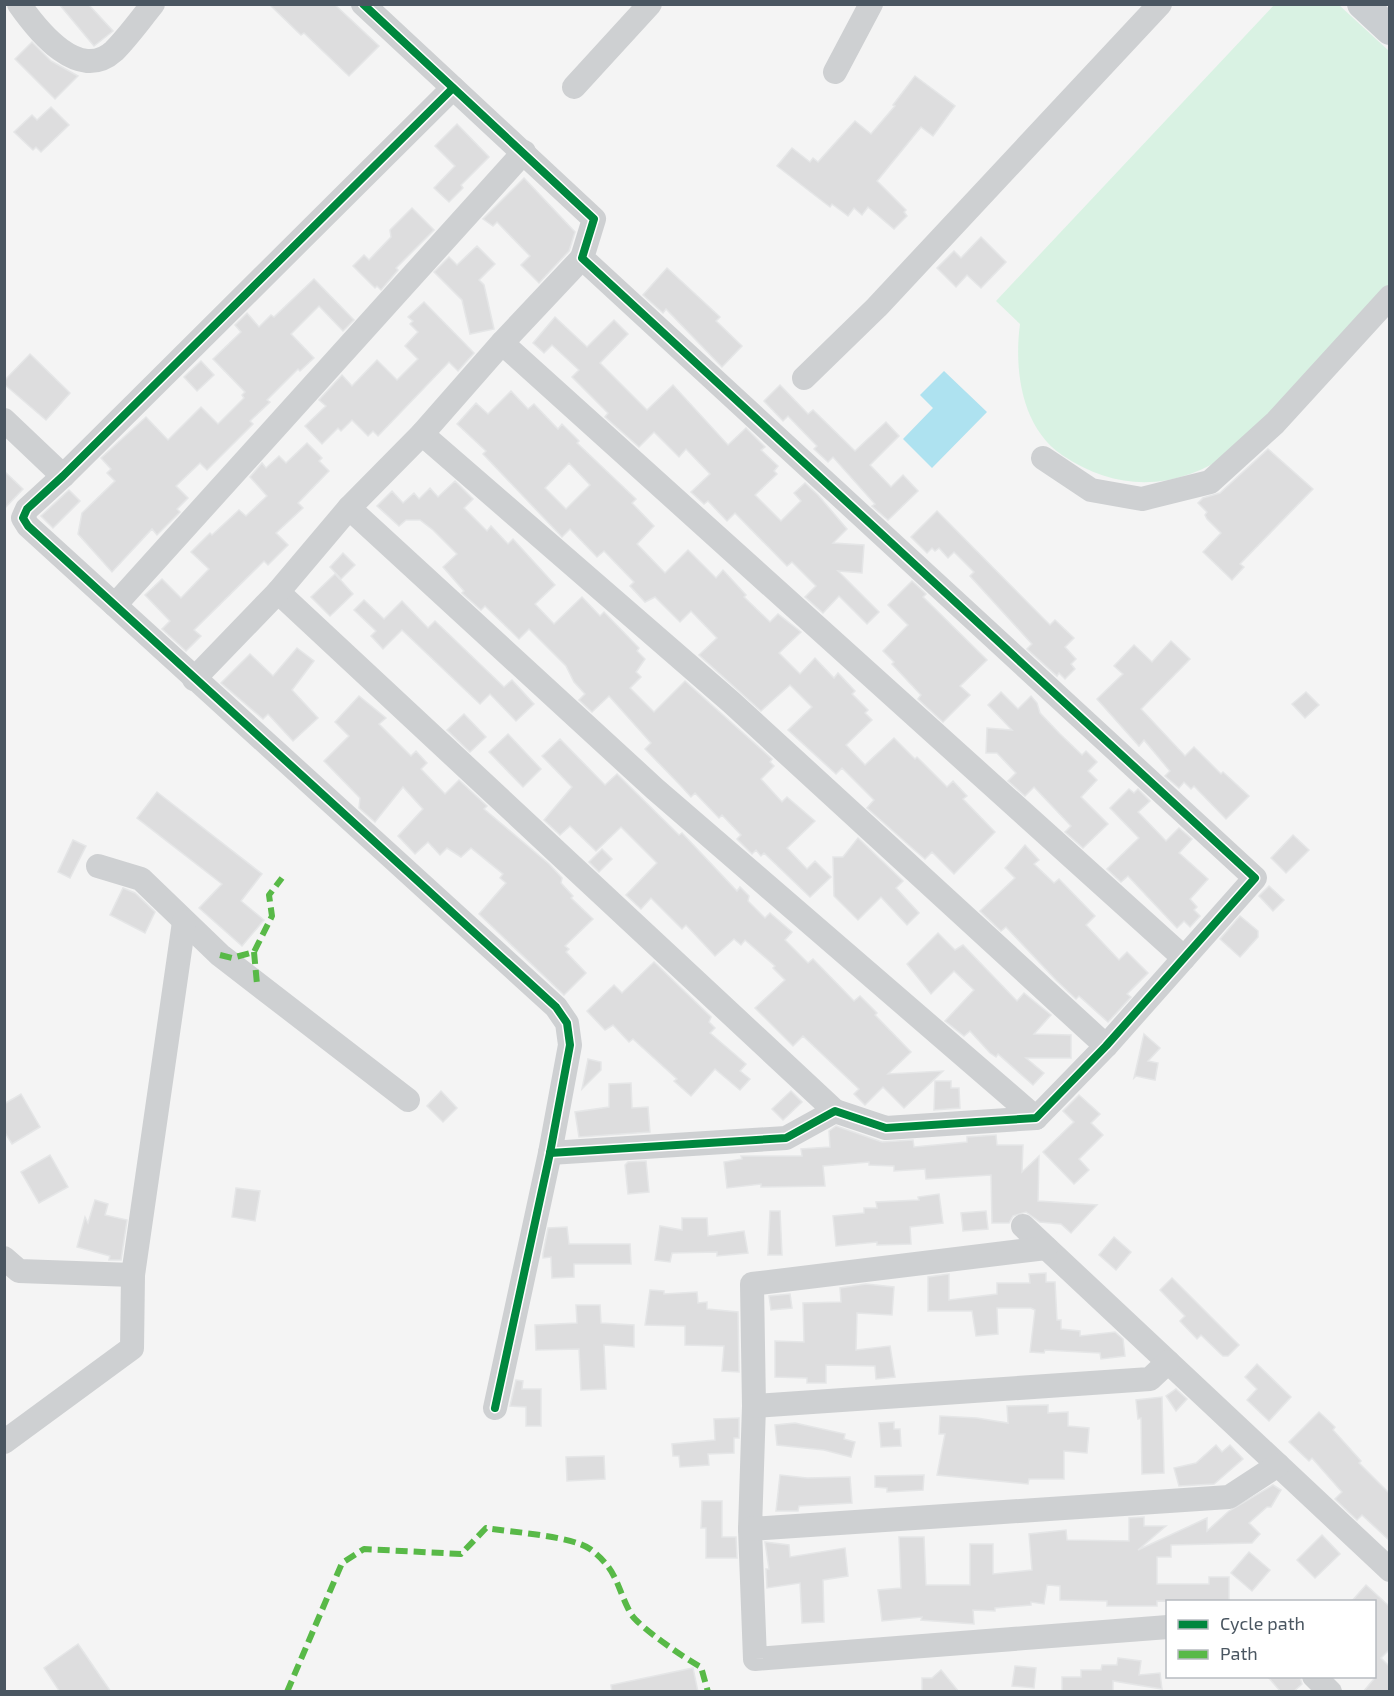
<svg xmlns="http://www.w3.org/2000/svg" width="1394" height="1696" font-family="'Exo 2',sans-serif">
<style>
.green{fill:#d9f2e3}
.water{fill:#aee2f0}
.building{fill:#ddddde;stroke:#e5e6e7;stroke-width:1.5;fill-rule:evenodd}
.lines{fill:none;stroke-linecap:round;stroke-linejoin:round}
.minor{stroke:#ced0d2;stroke-width:24}
.major{stroke:#caced1;stroke-width:30}
.quiet{stroke:#58b947;stroke-width:6;stroke-dasharray:12 6;stroke-linecap:butt}
.cycleway-casing{stroke:#fff;stroke-width:11}
.cycleway{stroke:#00873e;stroke-width:8}
</style>
<rect width="100%" height="100%" fill="#f4f4f4"/>
<!-- green -->
<path class="green" d="M 1274,5 L 1339,5 L 1389,51 L 1389,290 C 1359,322 1329,353 1298,385 C 1280,405 1257,435 1235,450 C 1179,490 1120,494 1062,455 C 1021,427 1014,369 1020,324 L 996,301 Z"/>
<!-- water -->
<polygon class="water" points="944,371 987,412 932,468 903,439 933,408 920,395"/>
<!-- building -->
<g class="building">
<polygon points="59,4 88,4 113,31 94,46"/>
<polygon points="269,4 334,4 379,46 349,76 304,33 301,35"/>
<polygon points="32,42 51,61 78,76 55,99 15,59"/>
<polygon points="915,76 955,106 933,136 921,127 877,181 906,210 904,212 907,216 894,229 868,207 862,215 854,208 848,216 832,204 830,207 777,166 792,148 810,162 813,158 818,162 855,121 871,134 895,106 893,105"/>
<polygon points="51,107 69,125 41,152 36,147 33,150 14,132 32,115 37,120"/>
<polygon points="457,124 489,157 461,185 463,188 449,202 434,188 455,166 435,146"/>
<polygon points="524,178 575,232 569,251 539,283 521,265 530,256 497,222 493,226 483,219"/>
<polygon points="412,208 434,230 396,268 398,270 381,290 377,286 375,288 353,266 364,255 369,260 391,237 390,230"/>
<polygon points="981,237 1006,262 981,288 967,275 956,287 937,268 954,251 961,258"/>
<polygon points="477,246 495,264 479,280 484,285 494,329 470,334 462,300 434,272 449,257 457,265"/>
<polygon points="667,268 720,317 716,321 742,346 722,367 666,309 663,313 643,295"/>
<polygon points="314,279 354,320 343,331 319,306 291,334 314,358 300,371 298,369 267,400 270,402 250,421 253,424 207,470 200,463 176,486 188,498 177,509 180,512 157,535 152,529 112,572 78,534 82,513 115,481 107,473 111,469 101,458 146,417 168,440 201,407 218,424 244,398 242,395 245,392 213,359 241,332 235,325 247,313 259,327 271,315 274,317"/>
<polygon points="424,302 474,353 458,371 449,362 378,436 373,431 368,436 352,420 341,431 338,428 322,444 305,426 326,406 319,400 342,375 352,386 377,360 397,380 418,359 405,346 418,332 410,324 413,321 408,317"/>
<polygon points="555,317 587,347 614,320 628,334 600,363 647,410 673,385 728,445 746,428 765,447 761,450 778,466 774,471 777,474 755,495 781,521 801,501 794,493 805,483 818,495 847,529 833,543 864,545 862,573 838,571 879,612 867,624 839,596 823,613 805,597 816,586 792,562 787,566 735,513 727,521 708,501 704,504 691,492 710,474 686,449 679,457 654,432 639,447 605,417 608,413 572,377 579,370 552,345 544,353 533,343"/>
<polygon points="30,354 70,393 46,420 4,384 4,381"/>
<polygon points="201,361 214,375 197,391 184,377"/>
<polygon points="780,385 808,414 813,410 855,451 886,422 899,436 870,465 891,487 903,475 918,491 888,520 872,506 875,504 833,457 828,462 814,449 817,446 788,416 783,421 764,401"/>
<path d="M 511,391 L 528,409 L 534,404 L 558,429 L 562,424 L 579,441 L 577,443 L 636,499 L 632,503 L 654,526 L 637,544 L 665,573 L 688,550 L 716,578 L 723,570 L 746,595 L 744,597 L 770,622 L 778,614 L 801,632 L 779,653 L 800,674 L 815,658 L 834,678 L 838,673 L 855,691 L 852,694 L 868,710 L 865,713 L 872,720 L 846,745 L 865,765 L 894,738 L 915,759 L 917,757 L 947,787 L 953,781 L 967,796 L 963,799 L 995,832 L 954,874 L 932,852 L 925,859 L 911,847 L 867,808 L 874,800 L 842,768 L 836,774 L 788,730 L 812,707 L 790,685 L 761,711 L 699,655 L 717,638 L 691,611 L 680,622 L 655,597 L 645,602 L 630,586 L 634,582 L 604,551 L 597,557 L 570,529 L 562,537 L 483,454 L 486,451 L 457,424 L 476,403 L 488,414 ZM 569,463 L 590,485 L 566,509 L 545,488 Z"/>
<polygon points="307,443 322,458 319,461 329,471 298,503 303,508 276,533 288,545 268,565 264,561 194,630 201,636 186,651 162,629 170,621 145,595 162,579 181,598 209,569 191,552 210,533 212,535 239,510 246,516 267,496 250,477 262,463 266,468 279,456 286,463"/>
<polygon points="1268,449 1313,489 1240,564 1244,567 1232,580 1203,552 1221,533 1207,519 1205,515 1207,512 1198,503 1203,498 1220,493"/>
<polygon points="4,471 23,489 4,509"/>
<polygon points="455,481 473,499 464,508 487,531 491,526 508,544 513,539 555,585 535,604 554,624 582,597 600,616 604,612 639,648 637,651 645,659 636,672 641,677 630,688 654,712 685,681 772,759 770,762 774,766 761,779 782,802 787,797 815,821 787,848 807,869 815,861 831,877 810,897 764,853 761,856 756,850 752,854 737,839 741,835 722,815 719,818 695,793 691,797 681,786 645,749 651,743 609,696 592,712 579,700 585,694 574,682 566,666 529,629 519,639 485,606 481,610 462,593 464,591 443,567 457,554 433,530 420,520 406,520 399,526 377,506 392,491 403,503 414,493 419,499 430,488 438,497"/>
<polygon points="69,490 80,501 53,528 41,516"/>
<polygon points="937,511 1050,625 1055,620 1074,638 1065,647 1076,659 1071,664 1075,669 1065,679 1059,673 1057,676 1027,649 1032,644 970,576 974,572 954,552 948,558 939,548 935,551 932,548 927,553 911,537"/>
<polygon points="343,553 355,565 341,579 330,567"/>
<polygon points="335,574 353,594 330,616 311,597"/>
<polygon points="912,581 926,594 923,597 987,660 960,686 970,695 943,722 918,699 921,695 892,664 894,662 883,651 908,625 888,605"/>
<polygon points="364,600 384,619 402,601 428,628 435,621 504,687 512,680 534,704 516,721 490,694 480,704 402,630 383,649 371,636 376,631 354,610"/>
<polygon points="1171,641 1190,659 1141,709 1185,756 1194,747 1221,774 1223,772 1249,796 1226,819 1194,786 1191,789 1184,782 1179,788 1165,776 1170,771 1144,740 1139,746 1097,699 1123,674 1114,666 1134,645 1152,662"/>
<polygon points="297,648 314,661 292,690 318,718 293,741 268,714 263,719 221,683 250,654 273,676"/>
<polygon points="1001,692 1018,709 1031,696 1037,703 1040,713 1060,734 1082,755 1086,751 1097,762 1088,771 1097,780 1081,797 1108,824 1083,848 1065,832 1071,826 1034,787 1025,796 1008,781 1016,773 997,753 986,753 987,728 1012,730 988,705"/>
<polygon points="1306,692 1319,705 1305,718 1292,704"/>
<polygon points="359,696 386,718 379,724 411,756 416,751 427,763 421,769 445,794 459,780 487,806 484,809 549,864 562,878 561,883 573,896 571,898 593,919 565,946 569,949 566,952 586,973 564,995 479,914 506,883 500,878 503,874 471,848 461,857 447,848 440,855 428,842 415,854 398,836 423,809 403,787 375,822 359,808 360,798 324,761 349,736 335,722"/>
<polygon points="464,714 486,737 470,752 447,730"/>
<polygon points="508,734 541,769 523,787 489,752"/>
<polygon points="560,739 605,785 617,774 679,835 682,833 737,891 740,887 749,896 748,901 765,918 770,913 792,932 785,940 808,963 813,959 854,1001 860,996 877,1013 875,1015 911,1052 888,1074 943,1071 904,1108 883,1087 865,1105 854,1094 859,1089 803,1036 793,1046 755,1008 785,980 773,968 775,966 745,940 741,945 734,939 715,956 686,925 682,929 651,898 641,909 626,895 657,863 621,827 596,851 570,826 560,835 544,820 572,787 542,756"/>
<polygon points="1129,789 1134,793 1138,789 1150,801 1138,812 1166,841 1179,828 1192,839 1179,853 1208,879 1190,899 1197,907 1194,910 1200,916 1190,927 1184,921 1177,928 1128,876 1121,882 1107,869 1139,838 1110,808"/>
<polygon points="157,792 262,874 241,901 264,920 242,946 199,908 222,884 137,818"/>
<polygon points="1293,835 1309,850 1286,873 1271,858"/>
<polygon points="858,838 903,881 896,888 919,913 907,925 881,897 858,920 834,896 833,857 843,857"/>
<polygon points="73,840 86,846 70,878 58,872"/>
<polygon points="1025,845 1039,860 1034,864 1054,883 1059,879 1095,916 1086,925 1119,960 1127,952 1148,973 1127,994 1131,997 1108,1022 1079,996 1076,999 1056,980 1006,927 1001,931 980,911 1015,878 1005,868"/>
<polygon points="602,849 612,859 599,872 589,862"/>
<polygon points="1269,886 1284,900 1273,911 1259,896"/>
<polygon points="123,888 135,893 155,912 145,933 110,915"/>
<polygon points="1240,916 1258,931 1258,937 1240,957 1220,939"/>
<polygon points="938,933 955,950 963,945 1017,1001 1024,993 1051,1015 1034,1034 1071,1035 1071,1058 1026,1058 1044,1073 1033,1085 998,1054 996,1057 990,1053 970,1031 964,1036 945,1021 974,990 954,971 931,994 907,964"/>
<polygon points="654,962 711,1017 709,1022 715,1028 710,1033 746,1064 740,1071 750,1079 740,1090 715,1069 691,1096 674,1081 677,1079 633,1039 629,1042 613,1025 605,1030 587,1011 614,985 622,993"/>
<polygon points="1144,1034 1160,1048 1148,1061 1158,1063 1155,1080 1136,1076 1134,1078"/>
<polygon points="588,1059 601,1062 601,1070 582,1089"/>
<polygon points="935,1081 951,1081 951,1088 959,1088 960,1108 934,1110"/>
<polygon points="631,1083 632,1108 648,1107 650,1132 579,1137 575,1112 609,1107 609,1084"/>
<polygon points="441,1091 457,1108 443,1122 427,1106"/>
<polygon points="791,1091 802,1102 783,1120 772,1109"/>
<polygon points="21,1094 40,1127 12,1144 4,1131 4,1104"/>
<polygon points="1079,1095 1100,1114 1091,1123 1103,1135 1079,1159 1089,1170 1074,1184 1043,1152 1074,1122 1063,1111"/>
<polygon points="836,1126 882,1142 913,1140 914,1147 967,1142 967,1137 996,1135 997,1145 1023,1145 1022,1172 1039,1156 1038,1201 1097,1205 1071,1233 1061,1224 1040,1222 1026,1212 1013,1216 1009,1223 992,1223 991,1175 926,1179 925,1169 894,1171 894,1166 869,1165 869,1162 823,1166 825,1186 761,1187 761,1184 727,1188 724,1162 742,1159 741,1156 802,1156 801,1149 830,1147 829,1131"/>
<polygon points="50,1155 68,1187 39,1203 21,1172"/>
<polygon points="646,1161 649,1192 628,1194 625,1165 628,1162"/>
<polygon points="236,1188 260,1191 255,1221 232,1217"/>
<polygon points="939,1194 943,1223 910,1227 911,1244 877,1245 877,1242 836,1246 833,1216 864,1213 864,1208 877,1208 876,1202 919,1200 918,1197"/>
<polygon points="95,1200 108,1204 105,1215 127,1220 121,1260 109,1260 110,1256 77,1247 85,1217 88,1223"/>
<polygon points="770,1211 780,1211 782,1255 768,1255"/>
<polygon points="986,1211 988,1229 963,1231 961,1213"/>
<polygon points="682,1218 707,1218 708,1236 744,1231 748,1253 717,1256 717,1252 672,1253 670,1262 655,1260 660,1226 682,1230"/>
<polygon points="567,1227 569,1244 630,1244 631,1264 574,1264 574,1277 552,1278 551,1257 543,1258 543,1254 548,1228"/>
<polygon points="1114,1237 1131,1252 1116,1270 1099,1255"/>
<polygon points="1046,1273 1046,1282 1055,1282 1057,1320 1061,1320 1061,1329 1080,1331 1080,1336 1115,1332 1123,1339 1125,1356 1101,1359 1100,1353 1045,1350 1044,1353 1030,1352 1035,1310 1031,1308 997,1308 998,1334 976,1336 972,1311 928,1311 928,1277 949,1274 949,1300 997,1294 997,1283 1030,1283 1029,1274"/>
<polygon points="1172,1278 1239,1345 1228,1356 1223,1356 1201,1335 1197,1339 1180,1321 1185,1316 1160,1290"/>
<polygon points="866,1284 894,1287 892,1315 857,1313 856,1350 890,1346 895,1377 876,1379 875,1366 826,1365 826,1383 807,1383 807,1378 775,1377 775,1341 804,1342 803,1303 841,1302 840,1288"/>
<polygon points="650,1290 664,1291 664,1294 697,1292 698,1303 707,1302 707,1309 738,1312 739,1372 722,1371 724,1346 685,1345 685,1326 645,1325"/>
<polygon points="790,1294 792,1308 771,1310 769,1296"/>
<polygon points="576,1305 600,1305 601,1323 634,1325 634,1347 604,1345 606,1389 581,1390 579,1349 536,1350 535,1325 577,1323"/>
<polygon points="1257,1364 1291,1397 1269,1421 1247,1400 1257,1389 1245,1377"/>
<polygon points="516,1380 523,1381 522,1389 541,1389 541,1426 526,1426 526,1407 510,1406"/>
<polygon points="1176,1389 1187,1399 1176,1411 1166,1396"/>
<polygon points="1162,1397 1164,1473 1142,1474 1141,1418 1138,1419 1136,1400"/>
<polygon points="1048,1405 1048,1413 1068,1412 1068,1426 1089,1428 1087,1453 1064,1451 1064,1479 1029,1479 1028,1484 937,1475 945,1434 939,1434 940,1416 977,1418 1008,1423 1007,1406"/>
<polygon points="1319,1412 1335,1427 1333,1430 1361,1461 1359,1463 1389,1493 1389,1540 1362,1515 1357,1520 1335,1499 1342,1492 1312,1458 1309,1461 1289,1442"/>
<polygon points="739,1418 739,1438 734,1438 734,1453 708,1454 709,1465 680,1467 679,1456 673,1456 672,1444 715,1440 714,1419"/>
<polygon points="894,1422 894,1429 900,1429 901,1446 881,1447 879,1423"/>
<polygon points="795,1423 845,1434 844,1439 855,1442 851,1457 824,1450 777,1445 775,1425"/>
<polygon points="1216,1445 1222,1452 1230,1445 1243,1459 1214,1484 1179,1486 1174,1468 1196,1463"/>
<polygon points="604,1456 605,1479 567,1481 566,1457"/>
<polygon points="780,1475 807,1478 850,1477 852,1503 799,1506 798,1511 776,1511"/>
<polygon points="924,1475 923,1490 887,1492 887,1488 875,1487 875,1476"/>
<polygon points="1273,1485 1281,1490 1271,1507 1267,1507 1249,1523 1260,1534 1252,1543 1171,1545 1171,1557 1157,1557 1157,1584 1209,1584 1209,1577 1229,1577 1229,1602 1157,1601 1157,1606 1107,1606 1107,1601 1060,1600 1060,1586 1047,1585 1044,1604 1031,1602 1031,1605 995,1608 995,1611 973,1610 974,1624 921,1620 922,1617 882,1621 878,1590 901,1588 899,1537 924,1537 926,1585 970,1585 970,1544 993,1544 993,1574 1032,1570 1029,1534 1066,1530 1067,1540 1129,1541 1129,1518 1144,1517 1144,1526 1166,1526 1138,1550 1207,1518 1207,1531 1229,1511"/>
<polygon points="702,1501 722,1501 722,1537 736,1537 737,1558 706,1558 706,1528 701,1528"/>
<polygon points="1322,1535 1340,1554 1315,1578 1297,1560"/>
<polygon points="765,1542 789,1545 790,1557 845,1548 848,1576 823,1580 824,1622 802,1623 800,1583 767,1588 766,1569 769,1569"/>
<polygon points="1249,1552 1270,1570 1252,1591 1231,1573"/>
<polygon points="1366,1585 1389,1606 1389,1650 1381,1658 1389,1666 1389,1692 1363,1692 1374,1679 1374,1602 1351,1602"/>
<polygon points="78,1644 111,1692 60,1692 44,1668"/>
<polygon points="1118,1658 1141,1661 1139,1675 1160,1673 1162,1689 1113,1681 1113,1692 1062,1692 1062,1677 1081,1677 1081,1670 1101,1670 1102,1665 1117,1665"/>
<polygon points="1015,1666 1036,1668 1034,1688 1012,1686"/>
<polygon points="693,1668 698,1692 612,1692 611,1685"/>
<polygon points="941,1670 959,1692 922,1692 922,1678 932,1678"/>
<polygon points="1268,1677 1300,1677 1302,1684 1293,1692 1281,1692"/>
</g>
<g class="lines">
<!-- minor -->
<g class="minor">
<path d="M 19,4 C 38,31 79,83 114,51 C 128,37 140,20 153,4"/>
<polyline points="363,4 594,219 582,258 1255,878 1106,1046 1036,1118 886,1128 835,1111 786,1138 550,1153"/>
<polyline points="835,72 871,4"/>
<polyline points="574,87 650,4"/>
<polyline points="453,88 63,476 27,509 23,518 28,526 556,1007 567,1023 570,1045 550,1153 495,1408"/>
<polyline points="502,343 1184,958"/>
<polyline points="804,378 877,307 1160,4"/>
<polyline points="4,420 63,476"/>
<polyline points="422,434 731,702 1106,1046"/>
<polyline points="1043,458 1091,490 1142,499 1210,482 1275,423 1390,297"/>
<polyline points="349,508 655,789 1036,1118"/>
<polyline points="278,592 835,1111"/>
<polyline points="115,605 524,152"/>
<polyline points="194,679 278,592 349,508 422,434 502,343 582,258"/>
<polyline points="98,866 141,879 220,955 408,1100"/>
<polyline points="1023,1226 1390,1570"/>
<polyline points="1046,1248 752,1284 754,1406 750,1529 755,1659 1168,1627"/>
<polyline points="4,1258 19,1271 133,1275"/>
<polyline points="754,1406 1150,1379 1168,1362"/>
<polyline points="4,1442 132,1348 133,1275 184,922"/>
<polyline points="750,1529 1229,1497 1278,1465"/>
<polyline points="1314,1676 1330,1692"/>
</g>
<!-- major -->
<polyline class="major" points="1362,4 1390,30"/>
<!-- quiet -->
<g class="quiet">
<polyline points="254,952 257,984"/>
<polyline points="220,955 232,958 254,952 272,916 269,895 282,878"/>
<path d="M 287,1692 L 342,1563 L 364,1549 L 461,1554 L 486,1528 C 510,1532 572,1536 590,1549 C 619,1571 616,1587 631,1614 C 639,1627 687,1660 701,1667 L 708,1692"/>
</g>
<!-- cycleway casing -->
<g class="cycleway-casing">
<g id="cycleway">
<polyline points="363,4 594,219 582,258 1255,878 1106,1046 1036,1118 886,1128 835,1111 786,1138 550,1153"/>
<polyline points="453,88 63,476 27,509 23,518 28,526 556,1007 567,1023 570,1045 550,1153 495,1408"/>
</g>
</g>
<!-- cycleway -->
<use href="#cycleway" class="cycleway"/>
</g>
<!-- border -->
<rect width="1394" height="1696" fill="none" stroke="#4a5661" stroke-width="12"/>
<!-- legend -->
<rect x="1166" y="1600" width="210" height="78" fill="#ffffff" stroke="#b7bbc0" stroke-width="1.5"/>
<rect x="1178" y="1620" width="30" height="9" fill="#00873e" stroke="#b7bbc0" stroke-width="1.5"/>
<text x="1220" y="1630" font-size="18" fill="#4a5661">Cycle path</text>
<rect x="1178" y="1650" width="30" height="9" fill="#58b947" stroke="#b7bbc0" stroke-width="1.5"/>
<text x="1220" y="1660" font-size="18" fill="#4a5661">Path</text>
</svg>
